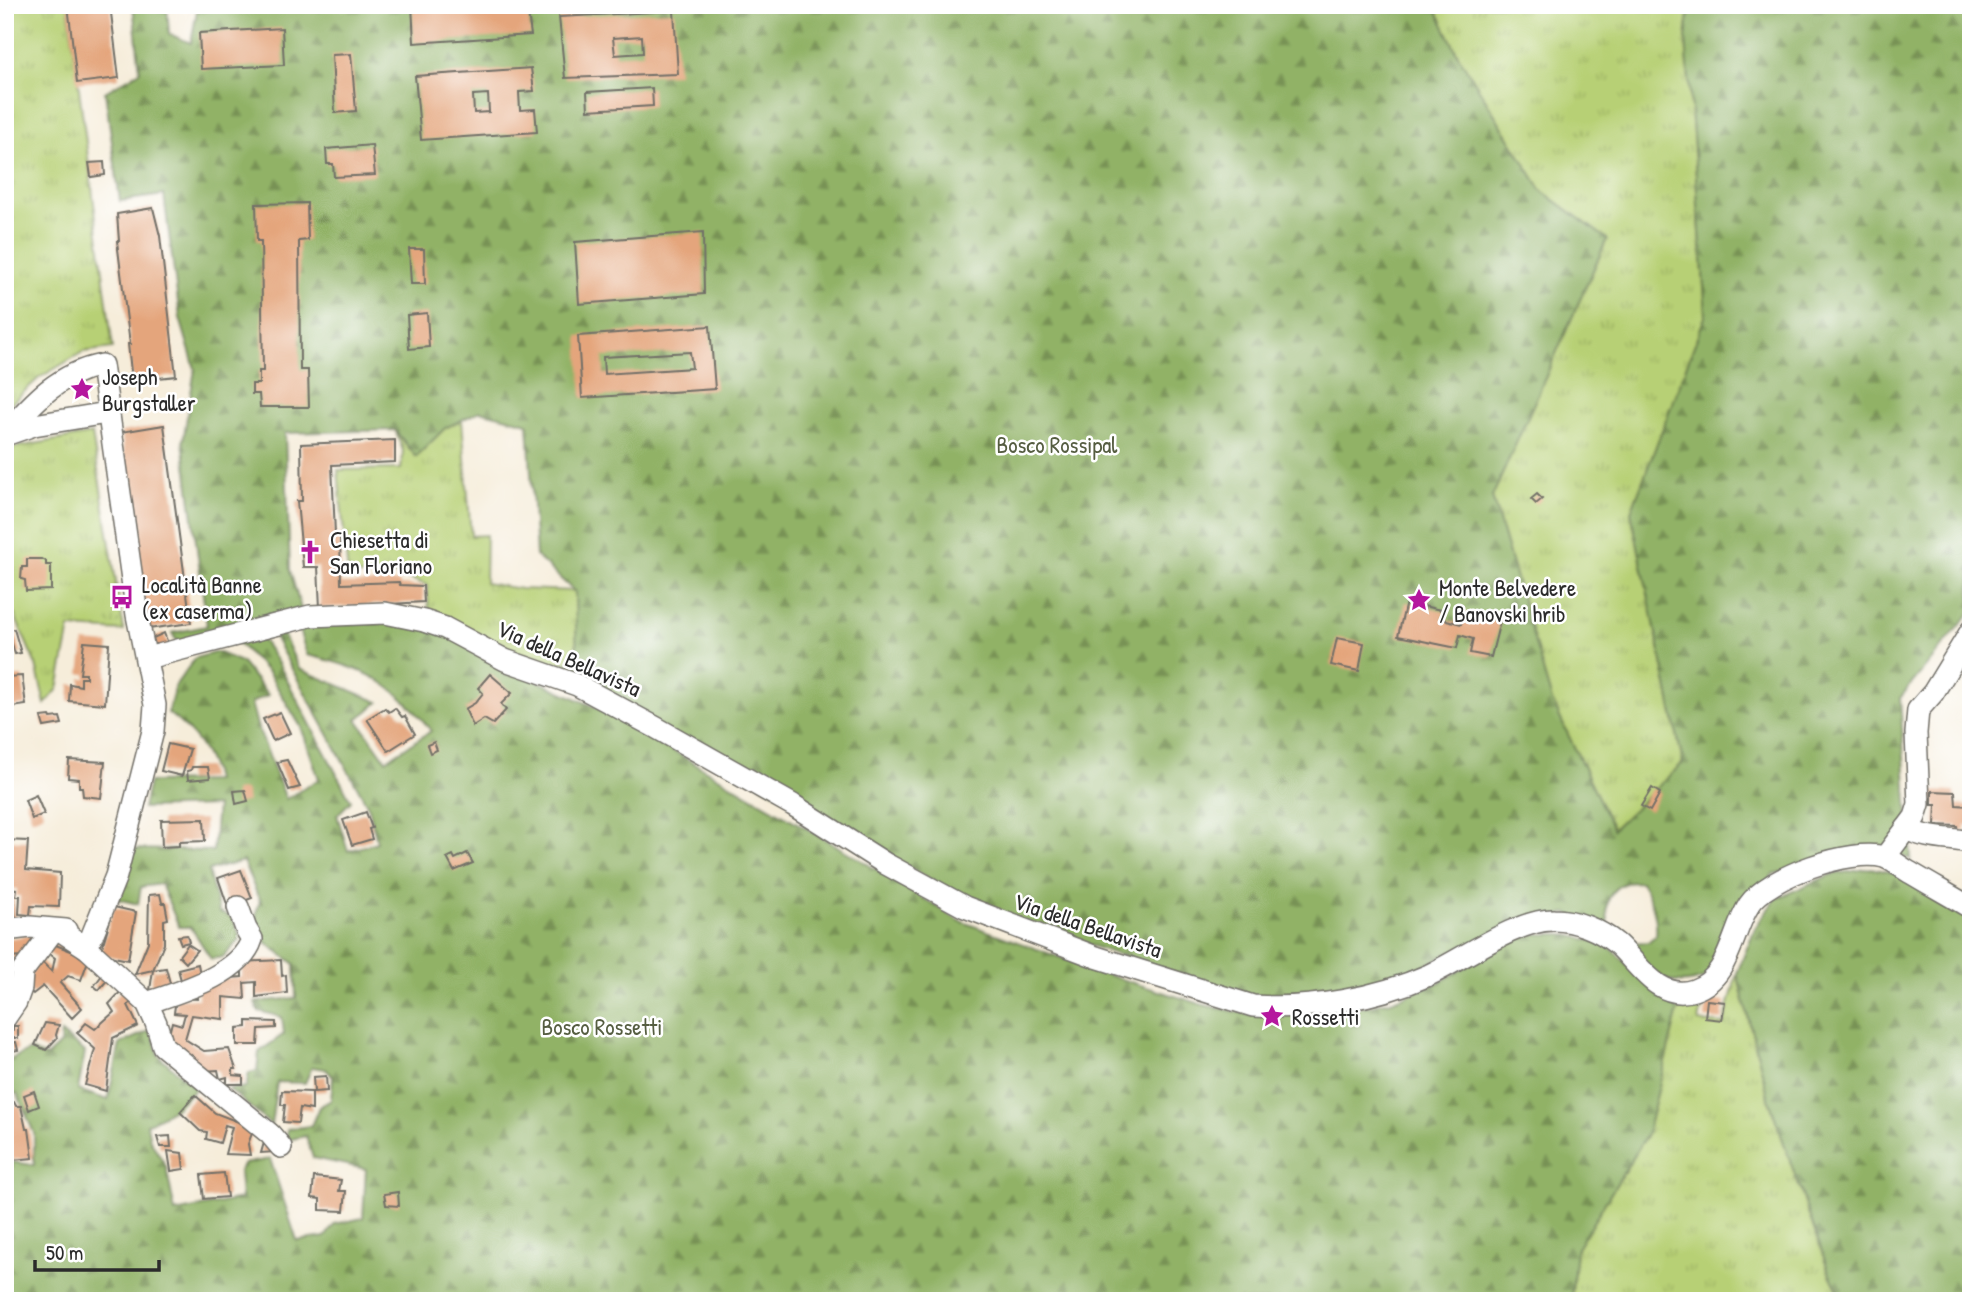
<svg xmlns="http://www.w3.org/2000/svg" width="1976" height="1306" font-family="'Patrick Hand',sans-serif">
<style>
.grass{fill:url(#grass-tufts);stroke:#717e50;stroke-width:2}
.forest{fill:url(#forest-firs);stroke:#5e6e48;stroke-width:2}
.building{fill:#e4a57c;fill-rule:evenodd}
.lines{fill:none;stroke-linecap:round;stroke-linejoin:round}
.minor-casing{stroke:#726f68;stroke-width:24}
.minor{stroke:#fff;stroke-width:21}
.labels{text-anchor:middle;dominant-baseline:central;stroke-width:5;stroke-linejoin:round;paint-order:stroke}
.poi-label{font-size:23px;fill:#2b2b2b;stroke:#fff;text-anchor:start}
.park-label{font-size:23px;fill:#555d41;stroke:#fff}
.street-label{font-size:23px;fill:#2b2b2b;stroke:#fff}
</style>
<defs>
<pattern id="grass-tufts" width="24" height="20" patternUnits="userSpaceOnUse" patternTransform="scale(1.75)"><rect width="24" height="20" fill="#b7d075"/><path d="M3 7l-1-3M5 7V3M7 7l1-3M15 17l-1-3M17 17v-4M19 17l1-3" fill="none" stroke="#9eb365"/></pattern>
<pattern id="forest-firs" width="22" height="20" patternUnits="userSpaceOnUse" patternTransform="scale(1.75)"><rect width="22" height="20" fill="#91b266"/><path d="M5 1l3.5 6h-7zM16 11l3.5 6h-7z" fill="#779154"/></pattern>
</defs>
<rect width="100%" height="100%" fill="#fff"/>
<filter id="ink" filterUnits="userSpaceOnUse"><feTurbulence type="fractalNoise" baseFrequency=".0143" numOctaves="2"/><feDisplacementMap in="SourceGraphic" scale="14" xChannelSelector="R" yChannelSelector="G"/><feConvolveMatrix kernelMatrix="1 2 1 2 8 2 1 2 1" color-interpolation-filters="sRGB"/></filter>
<filter id="wash" filterUnits="userSpaceOnUse"><feTurbulence type="fractalNoise" baseFrequency=".00686" numOctaves="4" result="noise"/><feDisplacementMap in="SourceGraphic" scale="28" xChannelSelector="R" yChannelSelector="G"/><feGaussianBlur stdDeviation="1.57" result="paint"/><feColorMatrix in="noise" values="0 0 0 0 0 0 0 0 0 0 0 0 0 0 0 0 0 1.4 0 .05"/><feComposite in="paint" operator="in"/></filter>
<g filter="url(#wash)">
<rect width="100%" height="100%" fill="#f6edda"/>
<!-- grass -->
<g class="grass">
<polygon points="5,5 68,5 113,348 83,352 39,378 5,409"/>
<polygon points="1434,5 1690,5 1686,39 1706,314 1631,512 1683,763 1613,829 1552,701 1492,497 1607,239 1542,191 1459,57"/>
<polygon points="462,420 471,536 486,535 485,583 521,589 575,591 577,659 552,667 532,662 429,612 427,585 396,574 348,576 338,470 401,469 403,451 395,429 417,456 445,428"/>
<polygon points="92,434 124,631 70,628 58,689 45,704 36,665 14,614 5,618 5,454 11,448"/>
<polygon points="1737,973 1770,1103 1829,1272 1843,1301 1571,1301 1576,1250 1647,1134 1678,1010 1702,1007 1699,1022 1724,1024"/>
</g>
<!-- forest -->
<g class="forest">
<path d="M 133,5 L 167,5 L 169,34 L 191,43 L 198,5 L 1434,5 L 1459,57 L 1542,191 L 1607,239 L 1492,497 L 1552,701 L 1613,829 L 1683,763 L 1631,512 L 1706,314 L 1686,39 L 1690,5 L 1971,5 L 1971,612 L 1900,698 L 1911,859 L 1878,849 L 1773,874 L 1707,977 C 1665,994 1653,970 1624,943 L 1648,942 L 1656,935 C 1658,915 1651,898 1641,882 C 1636,882 1627,882 1623,884 C 1603,892 1606,914 1610,931 L 1566,913 L 1467,944 L 1411,972 L 1353,989 L 1295,997 L 1246,996 L 1104,950 L 974,904 L 552,667 L 577,659 L 575,592 L 536,556 L 528,423 L 480,411 L 445,428 L 416,457 L 395,430 L 285,433 L 290,571 L 301,609 L 178,643 L 172,633 L 207,626 L 183,441 L 195,369 L 180,318 L 164,195 L 120,201 L 105,92 L 140,71 Z"/>
<path d="M 381,620 L 435,627 L 507,667 L 606,712 L 861,860 L 960,921 L 1111,976 L 1204,1005 L 1247,1014 L 1337,1012 L 1391,1001 L 1440,982 L 1494,950 L 1529,934 L 1564,934 L 1598,942 L 1613,950 L 1658,996 L 1678,1010 L 1647,1134 L 1576,1250 L 1571,1301 L 5,1301 L 5,1161 L 34,1165 L 34,1133 L 17,1093 L 5,1094 L 5,1062 L 30,1050 L 46,1057 L 60,1044 L 61,1033 L 85,1052 L 78,1090 L 108,1100 L 120,1044 L 151,1030 L 159,1056 L 196,1088 L 174,1109 L 147,1124 L 150,1140 L 166,1166 L 175,1212 L 241,1199 L 239,1171 L 244,1164 L 270,1159 L 297,1241 L 325,1237 L 335,1224 L 363,1218 L 366,1169 L 313,1158 L 306,1136 L 287,1140 L 287,1129 L 311,1126 L 319,1107 L 331,1100 L 333,1077 L 326,1069 L 312,1067 L 305,1083 L 277,1082 L 271,1125 L 229,1089 L 246,1087 L 249,1073 L 257,1071 L 259,1052 L 284,1034 L 282,1017 L 258,1011 L 255,1002 L 296,998 L 295,964 C 271,946 246,936 260,901 L 243,861 L 208,871 L 219,912 L 232,917 L 241,938 L 223,957 L 211,959 L 191,927 L 179,927 L 161,884 L 141,887 L 138,904 L 117,899 L 135,849 L 213,851 L 217,806 L 143,808 L 149,782 L 215,781 C 210,753 191,730 168,713 L 175,686 L 195,658 L 217,652 L 241,662 L 268,695 L 251,703 L 257,725 L 286,799 L 319,779 L 301,727 L 268,672 L 236,641 L 260,636 L 279,665 L 351,801 L 337,815 L 348,851 L 377,842 L 369,808 L 272,633 L 283,634 L 299,669 L 379,702 L 357,719 L 386,760 L 431,731 C 395,682 365,668 307,655 L 297,624 Z"/>
<polygon points="1871,868 1903,875 1971,918 1971,1301 1843,1301 1829,1272 1770,1103 1737,973 1755,928 1775,899 1830,875"/>
</g>
<g id="blocks">
<!-- building -->
<g class="building">
<polygon points="68,5 110,5 119,78 77,83"/>
<polygon points="412,5 513,5 514,13 528,13 531,35 414,43"/>
<path d="M 674,11 L 678,74 L 565,78 L 559,17 ZM 642,36 L 643,53 L 615,55 L 613,38 Z"/>
<polygon points="282,28 284,65 201,69 199,33"/>
<polygon points="351,54 356,111 335,113 332,55"/>
<path d="M 531,68 L 534,91 L 519,92 L 520,110 L 535,109 L 537,132 L 421,140 L 415,76 ZM 488,94 L 489,112 L 474,113 L 473,95 Z"/>
<polygon points="652,88 653,106 588,110 587,92"/>
<polygon points="372,145 375,175 334,177 333,164 327,164 326,149"/>
<polygon points="104,162 105,175 91,177 89,163"/>
<polygon points="307,203 308,240 299,241 300,370 308,370 309,407 260,407 259,394 252,394 252,384 259,384 259,371 263,371 261,241 257,241 256,204"/>
<polygon points="153,208 160,236 176,376 132,381 128,344 130,344 117,241 119,241 117,214"/>
<polygon points="703,232 704,294 579,304 575,242"/>
<polygon points="409,249 424,249 425,284 411,284"/>
<polygon points="427,313 429,347 409,349 407,315"/>
<path d="M 710,326 L 715,389 L 582,398 L 578,336 ZM 690,352 L 692,368 L 604,374 L 603,357 Z"/>
<polygon points="164,425 191,623 148,629 121,432"/>
<polygon points="395,440 395,462 332,465 335,534 340,534 341,584 399,582 400,585 423,586 424,602 320,608 318,567 303,567 297,501 302,501 301,444"/>
<polygon points="1537,494 1542,499 1536,504 1531,499"/>
<polygon points="27,559 42,559 46,561 46,565 51,565 51,590 26,591 25,580 21,579 22,567 27,567"/>
<polygon points="1406,602 1445,611 1443,619 1461,624 1463,612 1500,621 1491,657 1470,653 1473,639 1460,635 1457,648 1398,636"/>
<polygon points="14,629 21,653 15,654 8,630"/>
<polygon points="164,633 169,646 157,650 153,638"/>
<polygon points="1337,638 1364,643 1359,671 1331,665"/>
<polygon points="84,642 109,644 105,704 69,701 70,684 81,686 81,678 86,678 86,674 80,674"/>
<polygon points="490,674 512,693 501,704 506,710 493,724 484,719 473,726 465,709 475,703 483,693 478,688"/>
<polygon points="22,676 26,705 5,708 5,677"/>
<polygon points="385,708 389,712 395,708 402,717 405,716 415,734 388,751 367,719"/>
<polygon points="280,712 290,733 273,741 263,719"/>
<polygon points="50,716 51,718 60,717 62,724 44,727 41,717"/>
<polygon points="5,726 8,726 13,740 5,742"/>
<polygon points="434,742 437,750 430,753 427,745"/>
<polygon points="168,744 190,749 182,776 161,771"/>
<polygon points="69,760 105,762 101,798 83,796 82,787 79,787 79,779 68,778"/>
<polygon points="287,760 296,779 300,787 289,790 277,762"/>
<polygon points="192,767 208,767 210,778 188,780 187,771 191,770"/>
<polygon points="1652,788 1660,793 1650,811 1641,806"/>
<polygon points="245,790 248,801 236,804 234,791"/>
<polygon points="1932,791 1955,792 1956,805 1971,806 1971,826 1965,825 1965,830 1958,831 1957,826 1935,825 1936,805 1932,805"/>
<polygon points="36,795 44,814 32,819 25,800"/>
<polygon points="366,812 372,828 369,829 372,839 352,845 343,820"/>
<polygon points="204,819 205,841 179,842 179,846 162,847 161,820"/>
<polygon points="5,840 28,841 26,870 60,873 59,907 31,906 30,915 19,914 20,896 16,896 17,889 5,888"/>
<polygon points="467,853 473,863 454,871 447,858 453,855 455,859"/>
<polygon points="241,870 252,898 228,907 218,878"/>
<polygon points="12,890 16,921 5,922 5,892"/>
<polygon points="160,894 162,903 165,903 168,919 164,920 164,944 153,970 135,974 148,942 149,895"/>
<polygon points="114,907 136,912 128,960 100,954"/>
<polygon points="31,935 35,951 24,957 5,958 5,939"/>
<polygon points="187,935 189,942 181,944 178,936"/>
<polygon points="53,944 89,958 81,980 68,976 60,983 82,1008 72,1018 43,986 33,994 25,986 39,959 52,972 55,958 47,952"/>
<polygon points="188,944 197,950 186,963 179,956"/>
<polygon points="281,960 282,976 286,975 287,993 256,997 256,982 244,983 245,999 223,997 223,1019 192,1015 185,1039 204,1051 229,1049 236,1069 233,1069 233,1075 243,1076 243,1084 227,1084 227,1077 220,1079 218,1070 202,1071 167,1042 172,1022 182,1025 185,1014 174,1013 176,998 198,999 198,988 217,979 242,977 242,962"/>
<polygon points="198,964 201,980 182,984 178,969"/>
<polygon points="166,968 171,987 150,990 153,970"/>
<polygon points="102,975 108,979 99,990 94,986"/>
<polygon points="16,976 9,1000 5,1000 5,977"/>
<polygon points="122,990 135,1000 128,1005 138,1026 113,1038 106,1091 85,1085 95,1049 77,1033 86,1023 95,1029 114,1012 109,1004"/>
<polygon points="1707,1000 1725,1002 1722,1020 1705,1018"/>
<polygon points="247,1021 276,1022 276,1028 259,1029 258,1045 237,1045 237,1028 247,1027"/>
<polygon points="45,1023 59,1025 56,1035 57,1038 46,1050 35,1045"/>
<polygon points="13,1026 18,1026 18,1038 10,1038 10,1030 13,1030"/>
<polygon points="16,1042 18,1050 7,1052 5,1044"/>
<polygon points="326,1076 327,1091 314,1092 313,1077"/>
<polygon points="34,1091 39,1106 29,1110 24,1095"/>
<polygon points="282,1091 312,1092 312,1110 300,1108 298,1123 283,1122 285,1105 281,1105"/>
<polygon points="195,1095 215,1113 254,1128 248,1144 250,1155 225,1154 232,1127 225,1125 220,1143 206,1139 207,1132 200,1131 180,1112"/>
<polygon points="14,1102 16,1106 21,1106 26,1129 29,1129 33,1158 12,1160 9,1132 5,1133 5,1103"/>
<polygon points="170,1136 171,1147 160,1147 157,1137"/>
<polygon points="265,1139 276,1152 261,1153"/>
<polygon points="168,1151 182,1153 184,1169 171,1171"/>
<polygon points="224,1173 227,1197 204,1199 201,1175"/>
<polygon points="314,1177 341,1180 339,1191 346,1191 344,1211 320,1210 320,1199 312,1198"/>
<polygon points="398,1192 399,1206 386,1205 384,1194"/>
</g>
</g>
</g>
<g filter="url(#ink)">
<use href="#blocks" fill-opacity="0" stroke="#726f68" stroke-width="2"/>
<g class="lines">
<!-- minor casing -->
<g class="minor-casing">
<g id="minor">
<path d="M 5,434 C 33,402 59,373 102,365 L 137,615 L 155,705 L 153,731 L 116,876 L 87,948"/>
<polyline points="5,435 34,425 107,413"/>
<path d="M 147,658 L 310,616 L 385,613 L 424,621 L 445,628 L 505,660 L 577,685 L 655,727 L 793,805 L 886,864 L 965,907 L 1096,957 L 1253,1006 C 1310,1010 1377,998 1429,975 C 1463,959 1518,919 1554,920 C 1576,920 1600,930 1617,944 C 1638,963 1659,1002 1694,990 C 1730,978 1731,933 1749,905 C 1768,876 1851,848 1884,857 C 1893,860 1903,869 1911,873 C 1931,885 1951,896 1971,908"/>
<path d="M 1906,829 C 1926,839 1948,838 1971,842"/>
<polyline points="1885,857 1915,817 1919,804 1916,733 1918,710 1933,693 1971,631"/>
<polyline points="5,930 30,927 66,930"/>
<polyline points="61,931 87,948 147,1003 156,1023 163,1046 270,1134 281,1147"/>
<path d="M 147,1003 C 179,992 241,975 252,939 L 246,929 L 238,907"/>
<polyline points="5,1018 16,1002 21,988 22,972 53,931"/>
</g>
</g>
<!-- minor -->
<use href="#minor" class="minor"/>
</g>
</g>
<!-- icons -->
<defs>
<g id="sight-bare" transform="scale(1.89)"><path d="M0-6L1.8-2.2L6-1.7L2.9 1.2L3.7 5.4L0 3.3L-3.7 5.4L-2.9 1.2L-6-1.7L-1.8-2.2Z" fill="#b5179e" stroke="#fff" stroke-width="2.5" paint-order="stroke"/></g>
<g id="church-bare" transform="scale(1.89)"><path d="M-1.2-6h2.4v3.5h3.3v2.4h-3.3V6h-2.4V-.1h-3.3v-2.4h3.3Z" fill="#b5179e" stroke="#fff" stroke-width="2.5" paint-order="stroke"/></g>
<g id="bus-bare" transform="scale(1.89)"><path d="M-5-6H5V4H4V6H2V4H-2V6H-4V4H-5ZM-3.5-4V0h7V-4ZM-3.5 1.2v1.5H-2V1.2ZM2 1.2v1.5H3.5V1.2Z" fill="#b5179e" stroke="#fff" stroke-width="2.5" paint-order="stroke"/></g>
</defs>
<g fill-rule="evenodd">
<use href="#sight-bare" x="82" y="389"/>
<use href="#church-bare" x="310" y="552"/>
<use href="#bus-bare" x="122" y="597"/>
<use href="#sight-bare" x="1419" y="600"/>
<use href="#sight-bare" x="1272" y="1016"/>
</g>
<g class="labels">
<!-- poi labels -->
<g class="poi-label">
<text x="102" y="376">Joseph<tspan x="102" dy="26">Burgstaller</tspan></text>
<text x="330" y="539">Chiesetta di<tspan x="330" dy="26">San Floriano</tspan></text>
<text x="142" y="584">Località Banne<tspan x="142" dy="26">(ex caserma)</tspan></text>
<text x="1439" y="587">Monte Belvedere<tspan x="1439" dy="26">/ Banovski hrib</tspan></text>
<text x="1292" y="1016">Rossetti</text>
</g>
<!-- park labels -->
<g class="park-label">
<text x="1057" y="444">Bosco Rossipal</text>
<text x="602" y="1026">Bosco Rossetti</text>
</g>
<!-- street labels -->
<g class="street-label">
<text transform="translate(569 658) rotate(24)">Via della Bellavista</text>
<text transform="translate(1088 925) rotate(19)">Via della Bellavista</text>
</g>
</g>
<!-- margin -->
<rect width="1976" height="1306" fill="none" stroke="#fff" stroke-width="28"/>
<!-- scale -->
<path d="M35 1260v10h124v-10" fill="none" stroke="#2b2b2b" stroke-width="3.5"/>
<text x="46" y="1260" font-size="21" fill="#2b2b2b" stroke="#ffffff" stroke-width="5" paint-order="stroke">50 m</text>
</svg>
